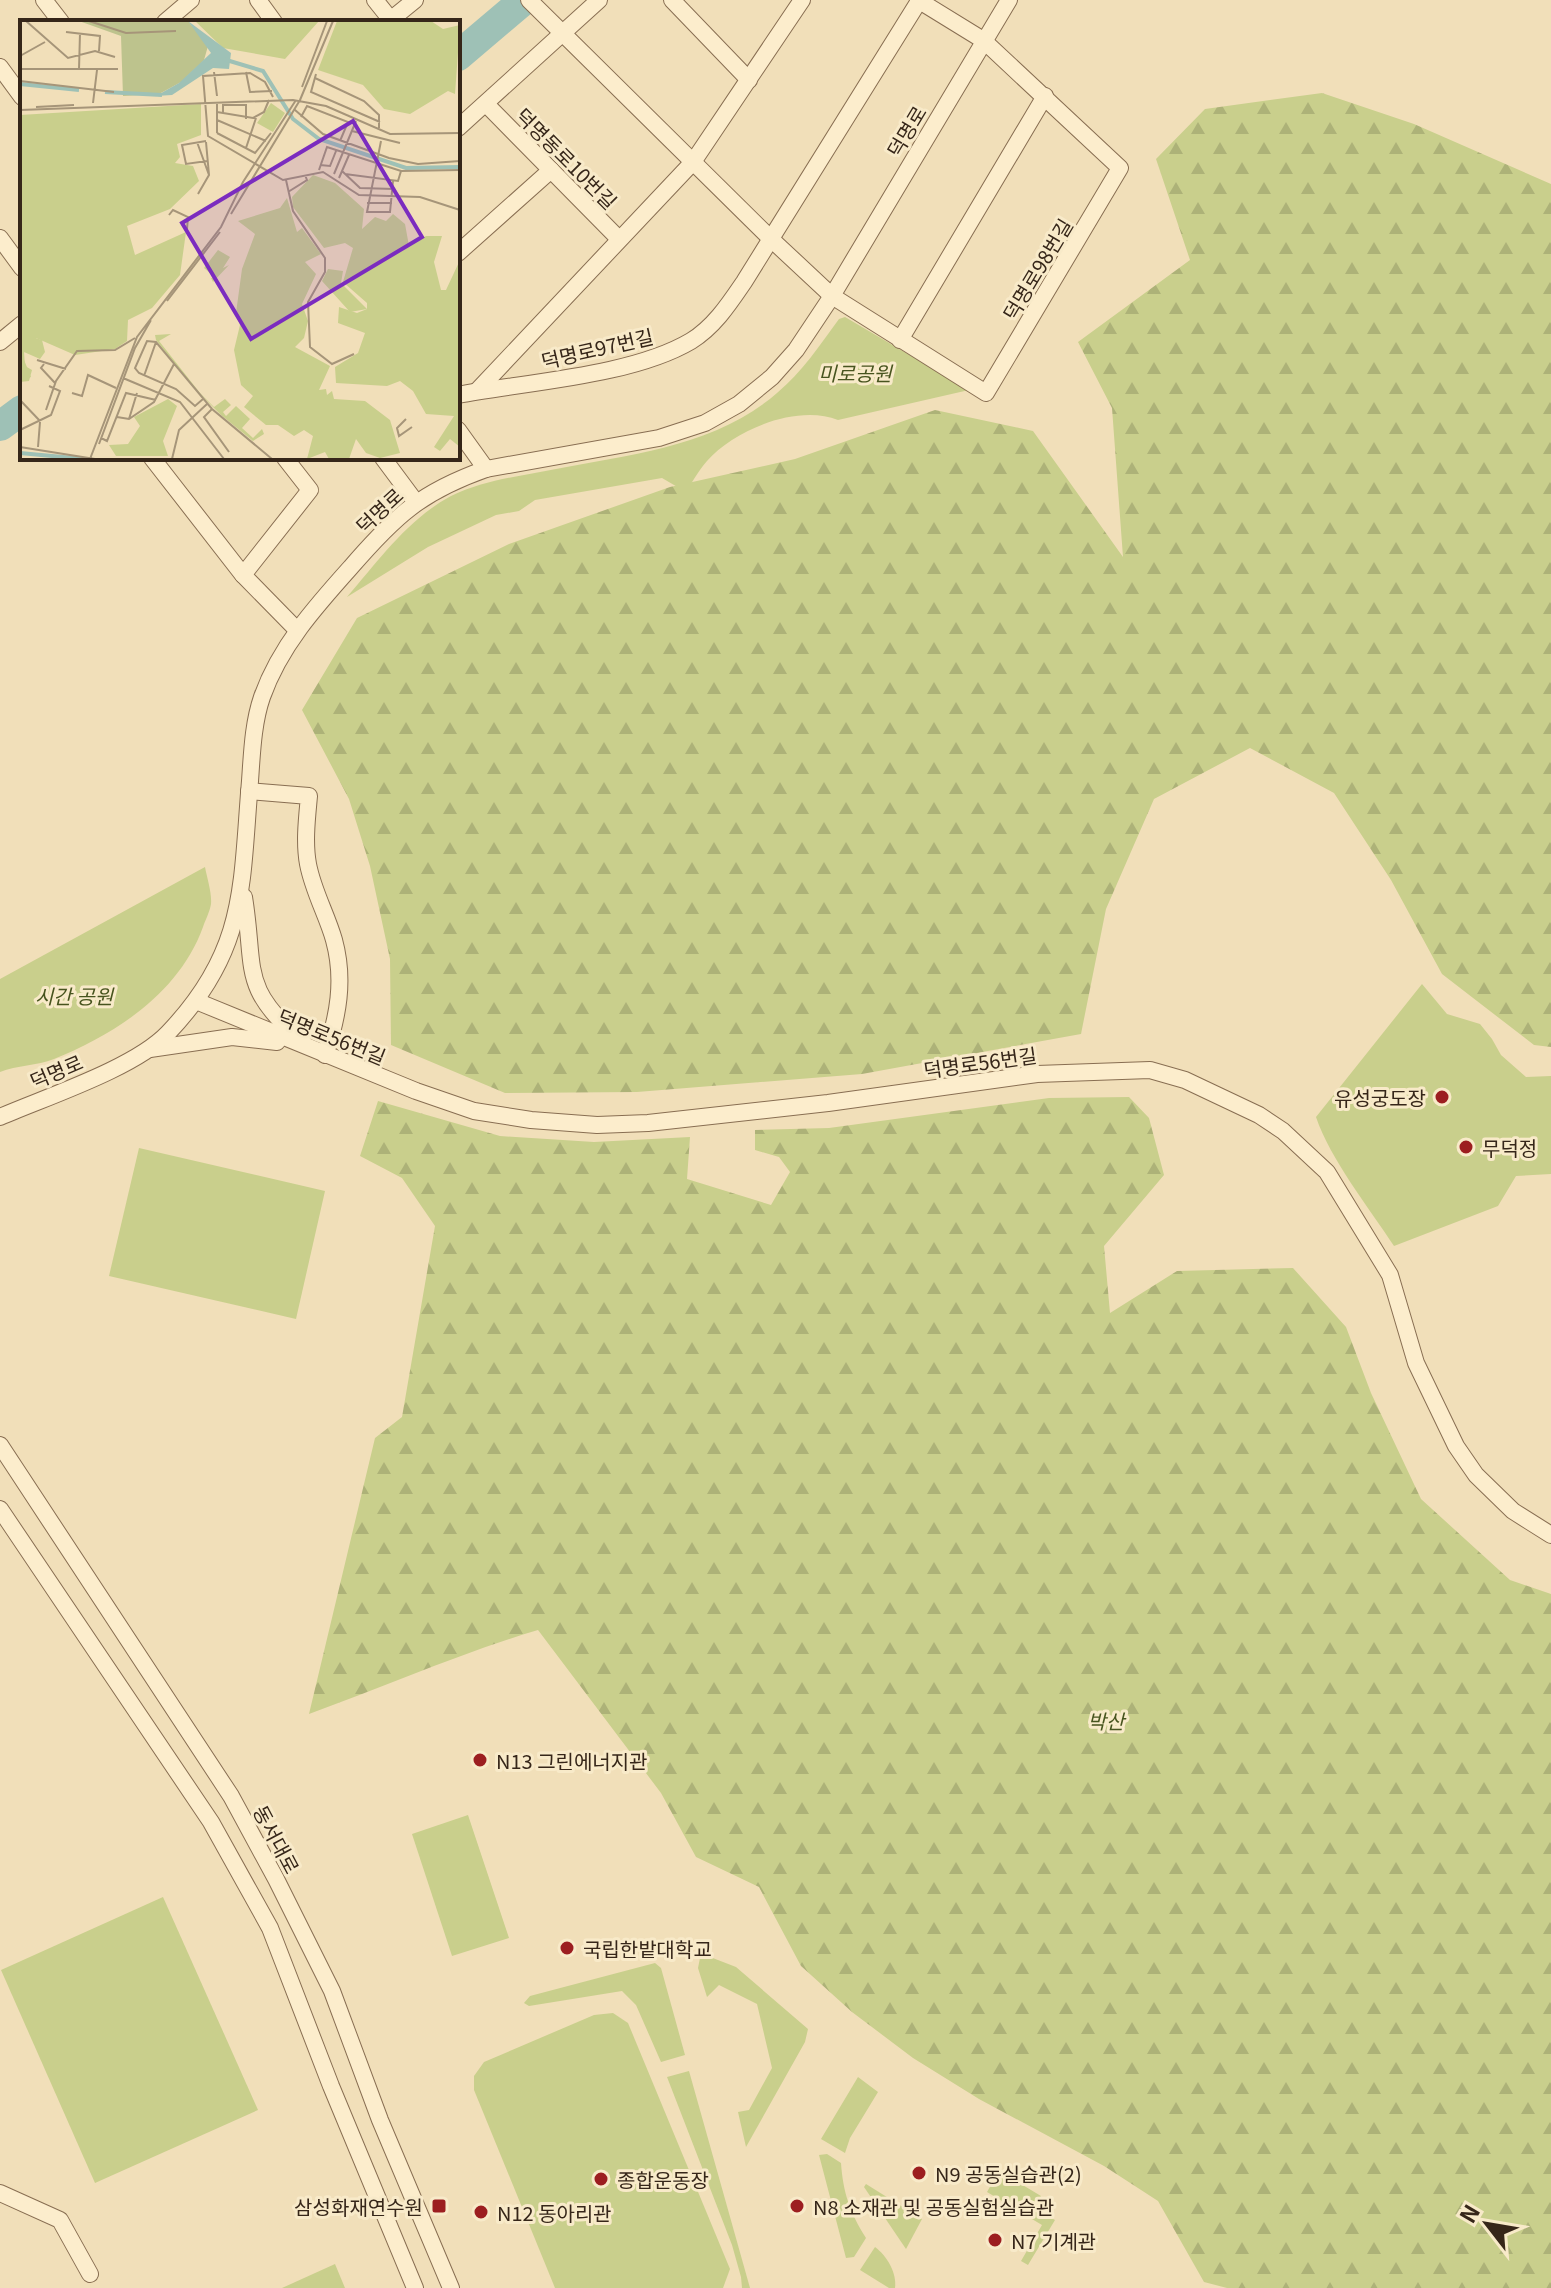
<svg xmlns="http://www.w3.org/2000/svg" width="1551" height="2288" font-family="Georgia,'Noto Sans KR',serif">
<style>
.green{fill:#c9cf8c}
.forest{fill:url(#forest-firs)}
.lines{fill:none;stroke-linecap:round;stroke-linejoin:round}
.river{stroke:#9ec1b6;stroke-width:30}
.minor-casing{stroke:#886e52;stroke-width:18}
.minor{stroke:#fcedcc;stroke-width:16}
.poi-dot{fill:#9c1e20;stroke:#f8eac9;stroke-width:3}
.labels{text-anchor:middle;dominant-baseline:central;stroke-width:6;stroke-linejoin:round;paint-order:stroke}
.street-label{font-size:20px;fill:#362619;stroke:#f8eac9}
.park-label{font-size:20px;font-style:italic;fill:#47541e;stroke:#f8eac9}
.poi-label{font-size:20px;fill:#362619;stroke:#f8eac9;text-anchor:start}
.inset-river{fill:none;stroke:#9ec1b6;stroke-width:4}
.inset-road{fill:none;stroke:#a69579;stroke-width:2}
.view{fill:#7b2cbf;fill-opacity:0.15;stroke:#7b2cbf;stroke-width:4}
.inset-edge{fill:none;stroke:#362619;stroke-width:4}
</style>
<defs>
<pattern id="forest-firs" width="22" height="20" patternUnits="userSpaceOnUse" patternTransform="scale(2)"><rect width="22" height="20" fill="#c9cf8c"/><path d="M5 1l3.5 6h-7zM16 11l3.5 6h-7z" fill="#adb278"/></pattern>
</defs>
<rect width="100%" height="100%" fill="#f1dfb9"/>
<!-- green -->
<g class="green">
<path d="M 845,317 L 969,390 L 838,420 C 798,404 735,429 707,461 C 699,470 692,482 686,492 L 662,478 L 535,500 L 519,511 L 496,515 L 428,547 L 347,597 C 378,561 408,519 451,496 C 484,480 521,476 556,469 C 633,454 716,446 777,393 C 802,372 820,345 839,319 Z"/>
<path d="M 205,867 C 207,878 212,893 211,904 C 210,911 205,921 203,927 C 179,993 116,1034 54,1059 C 37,1066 17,1065 0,1072 L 0,979 Z"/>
<path d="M 1422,984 L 1447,1014 L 1480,1024 L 1492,1039 L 1501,1055 L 1526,1077 L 1551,1076 L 1551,1174 L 1516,1176 L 1498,1206 L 1394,1246 C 1370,1209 1330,1159 1316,1117 Z"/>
<polygon points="139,1148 325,1191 296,1319 109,1276"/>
<polygon points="468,1815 509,1938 452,1956 412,1834"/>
<polygon points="163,1897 258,2110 95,2183 1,1970"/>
<polygon points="705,1955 736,1967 808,2029 805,2042 746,2147 738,2112 749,2110 772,2068 757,2004 719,1985 707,1997 698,1968 700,1958"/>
<polygon points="655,1963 661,1968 685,2055 661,2062 636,2005 622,1991 529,2006 524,2003 530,1996"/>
<polygon points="613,2013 628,2023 730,2269 723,2288 555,2288 474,2090 474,2076 484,2062 594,2015"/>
<polygon points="689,2071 750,2288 742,2288 741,2277 732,2245 667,2077"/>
<polygon points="858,2077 878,2092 850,2138 845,2153 821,2139"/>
<path d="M 827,2154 L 841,2163 C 843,2192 850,2213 866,2238 L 854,2257 L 846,2258 L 819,2155 Z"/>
<polygon points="999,2171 1041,2196 1034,2208 1055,2220 1028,2265 1021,2261 1042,2225 987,2192"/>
<polygon points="866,2184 922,2219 906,2249 864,2187"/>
<path d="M 875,2247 C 887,2256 897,2273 895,2288 L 889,2288 L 860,2270 Z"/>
<polygon points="335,2264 345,2288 282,2288"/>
</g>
<!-- forest -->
<g class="forest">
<polygon points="1322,93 1414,124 1551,184 1551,1047 1534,1045 1442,974 1391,880 1334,793 1250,748 1154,799 1106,909 1081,1034 862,1074 637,1092 505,1093 391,1045 390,959 370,866 349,799 302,710 357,618 509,544 670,487 795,459 935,410 1033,431 1123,557 1112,408 1078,342 1190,260 1156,159 1205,109"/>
<path d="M 1129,1097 L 1149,1118 L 1164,1175 L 1104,1246 L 1110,1313 L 1177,1271 L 1293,1268 L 1346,1327 L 1371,1393 L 1421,1499 L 1510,1580 L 1551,1594 L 1551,2288 L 1227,2288 L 1204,2282 L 1158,2201 L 1104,2166 L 979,2099 L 913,2058 L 852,2012 L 801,1966 L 759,1887 L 696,1857 L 661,1793 L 538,1630 C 461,1653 386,1686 309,1714 L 375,1438 L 402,1417 L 435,1226 L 402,1178 L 360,1156 L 378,1101 L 500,1136 L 594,1142 L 690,1137 L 687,1179 L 771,1205 L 790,1172 L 779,1157 L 755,1150 L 755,1130 L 829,1128 L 1049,1098 Z"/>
</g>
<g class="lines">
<!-- river -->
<g class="river">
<polyline points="458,56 524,0"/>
<polyline points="0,426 22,410"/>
</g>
<!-- minor casing -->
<g class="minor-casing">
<g id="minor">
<polyline points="44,0 61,22"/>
<polyline points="258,0 274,22"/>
<polyline points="375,0 391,20"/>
<polyline points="529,0 771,239 832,296 986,393 1120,168 983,40 918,0"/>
<polyline points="672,0 749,80"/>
<polyline points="165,22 191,0"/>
<polyline points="388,22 415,0"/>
<polyline points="0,67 22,97"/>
<polyline points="486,104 619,239"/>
<polyline points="458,128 599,0"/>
<polyline points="0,238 22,268"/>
<polyline points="458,253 551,170"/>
<polyline points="900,340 1045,96"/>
<polyline points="0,342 22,324"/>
<polyline points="477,391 693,162 802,0"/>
<path d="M 458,395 C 526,382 632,376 691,341 C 714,327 729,304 744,282 L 919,1"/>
<polyline points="458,430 486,469"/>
<polyline points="152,458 243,575 297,630"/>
<polyline points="383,458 415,501"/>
<polyline points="243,575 310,490 285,458"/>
<path d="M 249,791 L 309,796 C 307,818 304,842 308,864 C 313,891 327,915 334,940 C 345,980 338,1017 325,1055"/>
<path d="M 244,897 C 256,971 239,987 303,1042"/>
<polyline points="196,1001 416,1091 474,1111 531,1120 597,1125 648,1123 828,1103 1037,1074 1150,1070 1185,1080 1259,1115 1283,1131 1327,1172 1390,1275 1416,1363 1456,1446 1476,1475 1513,1511 1551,1535"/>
<polyline points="150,1049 232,1037 277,1042"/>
<path d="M 0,1117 C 46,1097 135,1068 168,1033 C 247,950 241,887 250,781 C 252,753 253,723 262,697 C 280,646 316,606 351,567 C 395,516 421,492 486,469 L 659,438 L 705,423 L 739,404 L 772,377 L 796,350 L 832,296 L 1009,0"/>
<polyline points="0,1445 231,1796 276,1879 332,1991 380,2120 451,2288"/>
<polyline points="0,1509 211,1822 270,1928 331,2086 415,2288"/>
<polyline points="0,2193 60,2220 90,2274"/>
</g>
</g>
<!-- minor -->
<use href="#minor" class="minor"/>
</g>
<!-- markers -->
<g class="poi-dot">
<circle cx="1442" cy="1097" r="8"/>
<circle cx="1466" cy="1147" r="8"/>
<circle cx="480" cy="1760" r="8"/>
<circle cx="567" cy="1948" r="8"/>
<circle cx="919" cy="2173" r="8"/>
<circle cx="601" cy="2179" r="8"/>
<rect x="431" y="2198" width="16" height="16" rx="4"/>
<circle cx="797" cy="2206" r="8"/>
<circle cx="481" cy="2212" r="8"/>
<circle cx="995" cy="2240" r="8"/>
</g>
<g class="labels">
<!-- street labels -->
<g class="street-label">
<text transform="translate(906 131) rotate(-59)">덕명로</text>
<text transform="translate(567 158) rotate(45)">덕명동로10번길</text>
<text transform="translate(1037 269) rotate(-59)">덕명로98번길</text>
<text transform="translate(597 348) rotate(-13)">덕명로97번길</text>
<text transform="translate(379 510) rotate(-43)">덕명로</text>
<text transform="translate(332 1036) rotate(22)">덕명로56번길</text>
<text transform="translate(980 1062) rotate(-8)">덕명로56번길</text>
<text transform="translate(56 1071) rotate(-23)">덕명로</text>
<text transform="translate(277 1839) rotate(62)">동서대로</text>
</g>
<!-- park labels -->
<g class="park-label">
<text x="855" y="372">미로공원</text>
<text x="74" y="995">시간 공원</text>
<text x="1106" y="1720">박산</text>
</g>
<!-- poi labels -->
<g class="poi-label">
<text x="1426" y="1097" text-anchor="end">유성궁도장</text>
<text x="1482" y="1147">무덕정</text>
<text x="496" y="1760">N13 그린에너지관</text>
<text x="583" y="1948">국립한밭대학교</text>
<text x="935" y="2173">N9 공동실습관(2)</text>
<text x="617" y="2179">종합운동장</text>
<text x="423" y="2206" text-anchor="end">삼성화재연수원</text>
<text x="813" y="2206">N8 소재관 및 공동실험실습관</text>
<text x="497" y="2212">N12 동아리관</text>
<text x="1011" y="2240">N7 기계관</text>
</g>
</g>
<!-- overview -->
<g transform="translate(20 20)">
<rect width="440" height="440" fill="#f1dfb9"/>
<path d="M 251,83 L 265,93 L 253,112 L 237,103 ZM 181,84 L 181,115 L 157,124 L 160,137 L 155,143 L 173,146 L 179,161 L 150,189 L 107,206 L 115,235 L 166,212 L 160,255 L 132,288 L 108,300 L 107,321 L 95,329 L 55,335 L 16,318 L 2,335 L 11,357 L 0,362 L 0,95 ZM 198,230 L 210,237 L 203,248 L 209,245 L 193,262 L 191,258 L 196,258 L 184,248 ZM 308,249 L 323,251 L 321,263 L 347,289 L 330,292 L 302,261 ZM 151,314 L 139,321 L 180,373 L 194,387 L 205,379 L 211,385 L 203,392 L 206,396 L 216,386 L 230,399 L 222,408 L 233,418 L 242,409 L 244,414 L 233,421 L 201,395 L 173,367 L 136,320 L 135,315 Z" fill="#c9cf8c"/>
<path d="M 175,1 L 299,1 L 265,39 L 203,28 ZM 317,1 L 411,1 L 423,9 L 440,5 L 435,74 L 428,71 L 390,94 L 364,89 L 343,65 L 298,50 ZM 293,155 L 315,163 L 344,189 L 342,209 L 355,197 L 366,201 L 373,194 L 385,204 L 389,226 L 406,216 L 422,216 L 414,242 L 421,270 L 426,270 L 440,240 L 440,427 L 430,419 L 420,431 L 414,427 L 434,396 L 406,394 L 393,371 L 380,361 L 367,366 L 316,363 L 315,347 L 338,333 L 345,313 L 318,303 L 319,287 L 337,293 L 347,289 L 347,283 L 323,262 L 333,228 L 325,223 L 304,228 L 273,187 L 272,177 ZM 267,178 L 277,212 L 282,208 L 301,234 L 285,242 L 296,254 L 282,284 L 288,301 L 284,318 L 275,327 L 310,346 L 299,370 L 306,369 L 307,375 L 312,371 L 314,379 L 345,381 L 370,400 L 380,433 L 360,438 L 346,433 L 336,419 L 329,439 L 309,439 L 305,432 L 287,439 L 293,416 L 284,410 L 274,416 L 258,405 L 246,405 L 224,387 L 233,376 L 221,365 L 214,330 L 220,305 L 216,293 L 222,249 L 235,214 L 218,201 L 260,188 ZM 0,313 L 22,320 L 25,332 L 20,339 L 4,332 L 5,346 L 12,350 L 9,361 L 0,362 ZM 148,379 L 157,386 L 143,421 L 148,436 L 96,436 L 89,425 L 108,424 L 120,406 L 114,397 Z" fill="#c9cf8c"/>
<path d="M 59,1 L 168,1 L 188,26 L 184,40 L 161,62 L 139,74 L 103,76 L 101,16 Z" fill="#bdc38d"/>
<path d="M 168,1 L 211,33 L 209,49 L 193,48 L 152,75 L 136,76 L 159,63 L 191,33 Z" fill="#9ec1b6"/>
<path class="inset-river" d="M 203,39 L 243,51 L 273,99 L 299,119 L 386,148 L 440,147M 0,64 L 59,70M 85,72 L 142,75M 0,433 L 64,439"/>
<path class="inset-road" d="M 6,1 L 48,38 L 75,31 L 95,37M 69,1 L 106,13 L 156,11M 46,12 L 80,16 L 79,31M 0,36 L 25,22M 0,49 L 98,49M 59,49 L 60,13M 194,52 L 197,76M 226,52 L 230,72 L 252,71M 296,54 L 291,72 L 360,102M 295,58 L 344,81 L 359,95 L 359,108M 0,61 L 94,72M 282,67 L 307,1M 253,77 L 245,62 L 230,53 L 183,56 L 188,116 L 263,160 L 303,152 L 339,175 L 400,177 L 440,190M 280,80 L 313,1M 73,83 L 77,50M 16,87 L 54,85M 0,90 L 273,80 L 306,86 L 370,114 L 440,113M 275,90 L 303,114 L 369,138 L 398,144 L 440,141M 197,92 L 233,98 L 244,92 L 249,80M 203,93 L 203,85 L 226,85 L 226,99M 281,97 L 287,86 L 328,102 L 320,121M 197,100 L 246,121M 332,111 L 380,123M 197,113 L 235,133 L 251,113M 197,113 L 197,84M 186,121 L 162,125 L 166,144 L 187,141M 361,121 L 347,192 L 370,192 L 373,161M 177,122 L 189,155M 226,128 L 236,98M 300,145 L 310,146 L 316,131M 299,150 L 307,127 L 381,151 L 440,150M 322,151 L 340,168 L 374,169M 314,154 L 336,101M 325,154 L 378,161 L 381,151M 319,158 L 329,135M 266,160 L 273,191 L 305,238 L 305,252 L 288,282 L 290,327 L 312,344 L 334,334M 268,172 L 287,160 L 285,155M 178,174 L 189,155 L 186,122M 347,183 L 372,183M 211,194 L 280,80M 149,195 L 153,190 L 168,197 L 167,209M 147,281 L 200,212M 17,340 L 46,349M 24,344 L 21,348 L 35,363M 124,356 L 136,322M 103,358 L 160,382 L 204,439M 52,373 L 62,376 L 68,355 L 96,368M 183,379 L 175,386 L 156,369 L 119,353 L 115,348 L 127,321 L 136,322 L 192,389 L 252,439M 0,380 L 20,401M 192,389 L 184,397 L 209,432M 26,390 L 36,361 L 57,331 L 95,330 L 115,318M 97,397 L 109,399 L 134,382 L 154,344M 109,399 L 117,373M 386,399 L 377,408 L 379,416 L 392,407M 0,410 L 31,395 L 40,371 L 29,366M 81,418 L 87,421 L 106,373 L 136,380M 79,424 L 115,328 L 131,300M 0,427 L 75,439M 18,427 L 20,402M 0,439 L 35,439M 70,439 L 117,317 L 201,207 L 223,162 L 276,80M 152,439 L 159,410 L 187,384"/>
<path class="view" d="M 333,101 L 402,217 L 231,319 L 162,203 Z"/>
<rect width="440" height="440" class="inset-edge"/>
</g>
<!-- north arrow -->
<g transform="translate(1487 2224) rotate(301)" stroke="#f8eac9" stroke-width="6" paint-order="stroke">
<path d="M0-6L14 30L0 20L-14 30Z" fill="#362619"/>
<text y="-12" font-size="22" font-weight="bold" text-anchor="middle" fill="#362619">N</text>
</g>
</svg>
